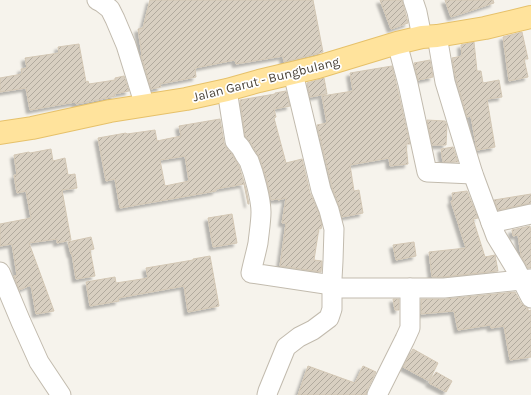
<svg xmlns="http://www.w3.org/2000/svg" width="531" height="395" font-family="Karla,sans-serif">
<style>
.building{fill:url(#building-hatch);stroke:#d3c7b4;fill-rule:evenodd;filter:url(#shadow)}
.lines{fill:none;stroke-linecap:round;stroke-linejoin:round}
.minor-casing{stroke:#c2bbae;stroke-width:21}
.major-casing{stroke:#e6c16a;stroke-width:24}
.minor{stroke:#fff;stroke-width:19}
.major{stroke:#ffe39c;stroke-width:22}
.labels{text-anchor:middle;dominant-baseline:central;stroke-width:3.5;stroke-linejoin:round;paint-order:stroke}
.street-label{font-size:13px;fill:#4b4439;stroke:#fff}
</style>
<defs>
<pattern id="building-hatch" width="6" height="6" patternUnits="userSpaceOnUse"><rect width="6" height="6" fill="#d8cfc1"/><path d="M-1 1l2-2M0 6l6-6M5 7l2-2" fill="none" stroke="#b1aa9e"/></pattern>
<filter id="shadow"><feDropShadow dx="-3.5" dy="3.5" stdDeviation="1" flood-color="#0004"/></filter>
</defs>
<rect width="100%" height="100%" fill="#f6f3ec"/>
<!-- building -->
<g class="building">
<polygon points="150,0 313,0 323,52 284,62 283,56 236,64 235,60 195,68 196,77 160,84 161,87 151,89 141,55 142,55 138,29 143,28"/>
<polygon points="380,0 402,0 408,23 391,29"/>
<polygon points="445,0 493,0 494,3 451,17"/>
<polygon points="522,32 528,59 524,59 528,77 509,81 503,37"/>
<polygon points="474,42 477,71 481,71 483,83 499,80 502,97 487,99 495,147 477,150 471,116 467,117 456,79 452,58 462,56 461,45"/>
<polygon points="79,44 86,82 88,81 89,84 115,80 115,78 124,76 129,91 114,94 115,96 92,101 76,104 75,102 30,110 26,88 0,92 0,78 22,74 21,69 27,68 25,58 59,53 58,47"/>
<polygon points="430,60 433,77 418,80 414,63"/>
<polygon points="392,66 397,87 410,144 406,144 408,164 390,166 389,158 350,165 354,191 359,190 363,213 342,217 339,206 332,187 317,125 327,123 322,96 353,91 350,73"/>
<polygon points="324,78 327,94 310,97 307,83"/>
<polygon points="286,91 290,106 274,109 276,117 274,118 286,163 302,159 310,193 319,213 322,225 321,229 319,228 314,260 322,261 321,272 280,266 286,223 282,223 286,198 278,200 278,199 271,200 266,177 259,157 250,142 245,136 240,100 275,94 275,93"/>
<path d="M 220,119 L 224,143 L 226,147 L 232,154 L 239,166 L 246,189 L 249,204 L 248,204 L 244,184 L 216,189 L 216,191 L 120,208 L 115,179 L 106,181 L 98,138 L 126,133 L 127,134 L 155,130 L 157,141 L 181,136 L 179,126 ZM 185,156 L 189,181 L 165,186 L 160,160 Z"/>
<polygon points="427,120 445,121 447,125 446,145 432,145"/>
<polygon points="453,147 458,162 443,162 441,149"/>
<polygon points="51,149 53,161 65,158 68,175 75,174 77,188 62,190 71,240 57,243 57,239 29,243 54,311 36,314 31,285 19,290 14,276 17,275 12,244 0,246 0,224 31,218 26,191 17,193 14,175 17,175 14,155 29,152 30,153"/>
<polygon points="467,191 478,218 473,219 485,257 495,255 498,271 443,277 432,277 429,252 466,248 451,201 453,201 452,193"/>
<polygon points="531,194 531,203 498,210 494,200"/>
<polygon points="232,214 237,243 213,247 208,218"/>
<polygon points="530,226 531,232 531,268 528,268 521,256 518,235 513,236 512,230"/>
<polygon points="91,237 94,249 90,250 95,276 76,279 72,254 71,254 68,242"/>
<polygon points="414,242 416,256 396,260 393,245"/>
<polygon points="210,256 219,306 188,312 184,286 118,298 119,301 90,306 86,282 115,277 116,283 148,278 146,268 193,260 193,259"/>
<polygon points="515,292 521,303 525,307 528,308 528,311 531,310 531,357 510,360 504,326 491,328 490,325 458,330 454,311 421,314 421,299 445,299"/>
<polygon points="393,299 399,299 399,310 395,310"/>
<polygon points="413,349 438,363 429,381 403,367"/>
<polygon points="308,366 355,383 363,366 376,372 367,390 366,395 298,395"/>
<polygon points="436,372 452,381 446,392 429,383"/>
</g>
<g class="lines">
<!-- minor casing -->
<g class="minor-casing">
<g id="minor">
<polyline points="97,0 101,2 110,9 115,19 126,45 145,106"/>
<polyline points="413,0 417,12 422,37"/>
<polyline points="437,36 445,82 473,174 496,236 516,269 531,298"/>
<polyline points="397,43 408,84 427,172 473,174"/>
<path d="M 227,90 L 235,141 C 237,144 239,145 241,148 C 243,152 246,157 249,161 C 254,174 261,199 261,212 C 261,222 259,233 258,243 C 256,253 253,263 251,273 L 332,285"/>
<polyline points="491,223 531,214"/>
<polyline points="0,272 21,322 39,362 61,395"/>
<polyline points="332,288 444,288 531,279"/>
<polyline points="267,395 268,391 286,347 299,337 313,330 329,318 332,309 332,279 333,261 334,229 329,210 321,190 293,73"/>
<polyline points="377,395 405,339 410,328 410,288"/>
</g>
</g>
<!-- major casing -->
<g class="major-casing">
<polyline id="major" points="0,133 32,128 110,111 186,99 227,90 259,81 318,67 397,43 422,37 437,36 485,28 531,17"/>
</g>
<!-- minor -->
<use href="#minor" class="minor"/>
<!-- major -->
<use href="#major" class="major"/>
</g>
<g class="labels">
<!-- street labels -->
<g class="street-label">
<text transform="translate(266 79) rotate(-14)">Jalan Garut - Bungbulang</text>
</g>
</g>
</svg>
